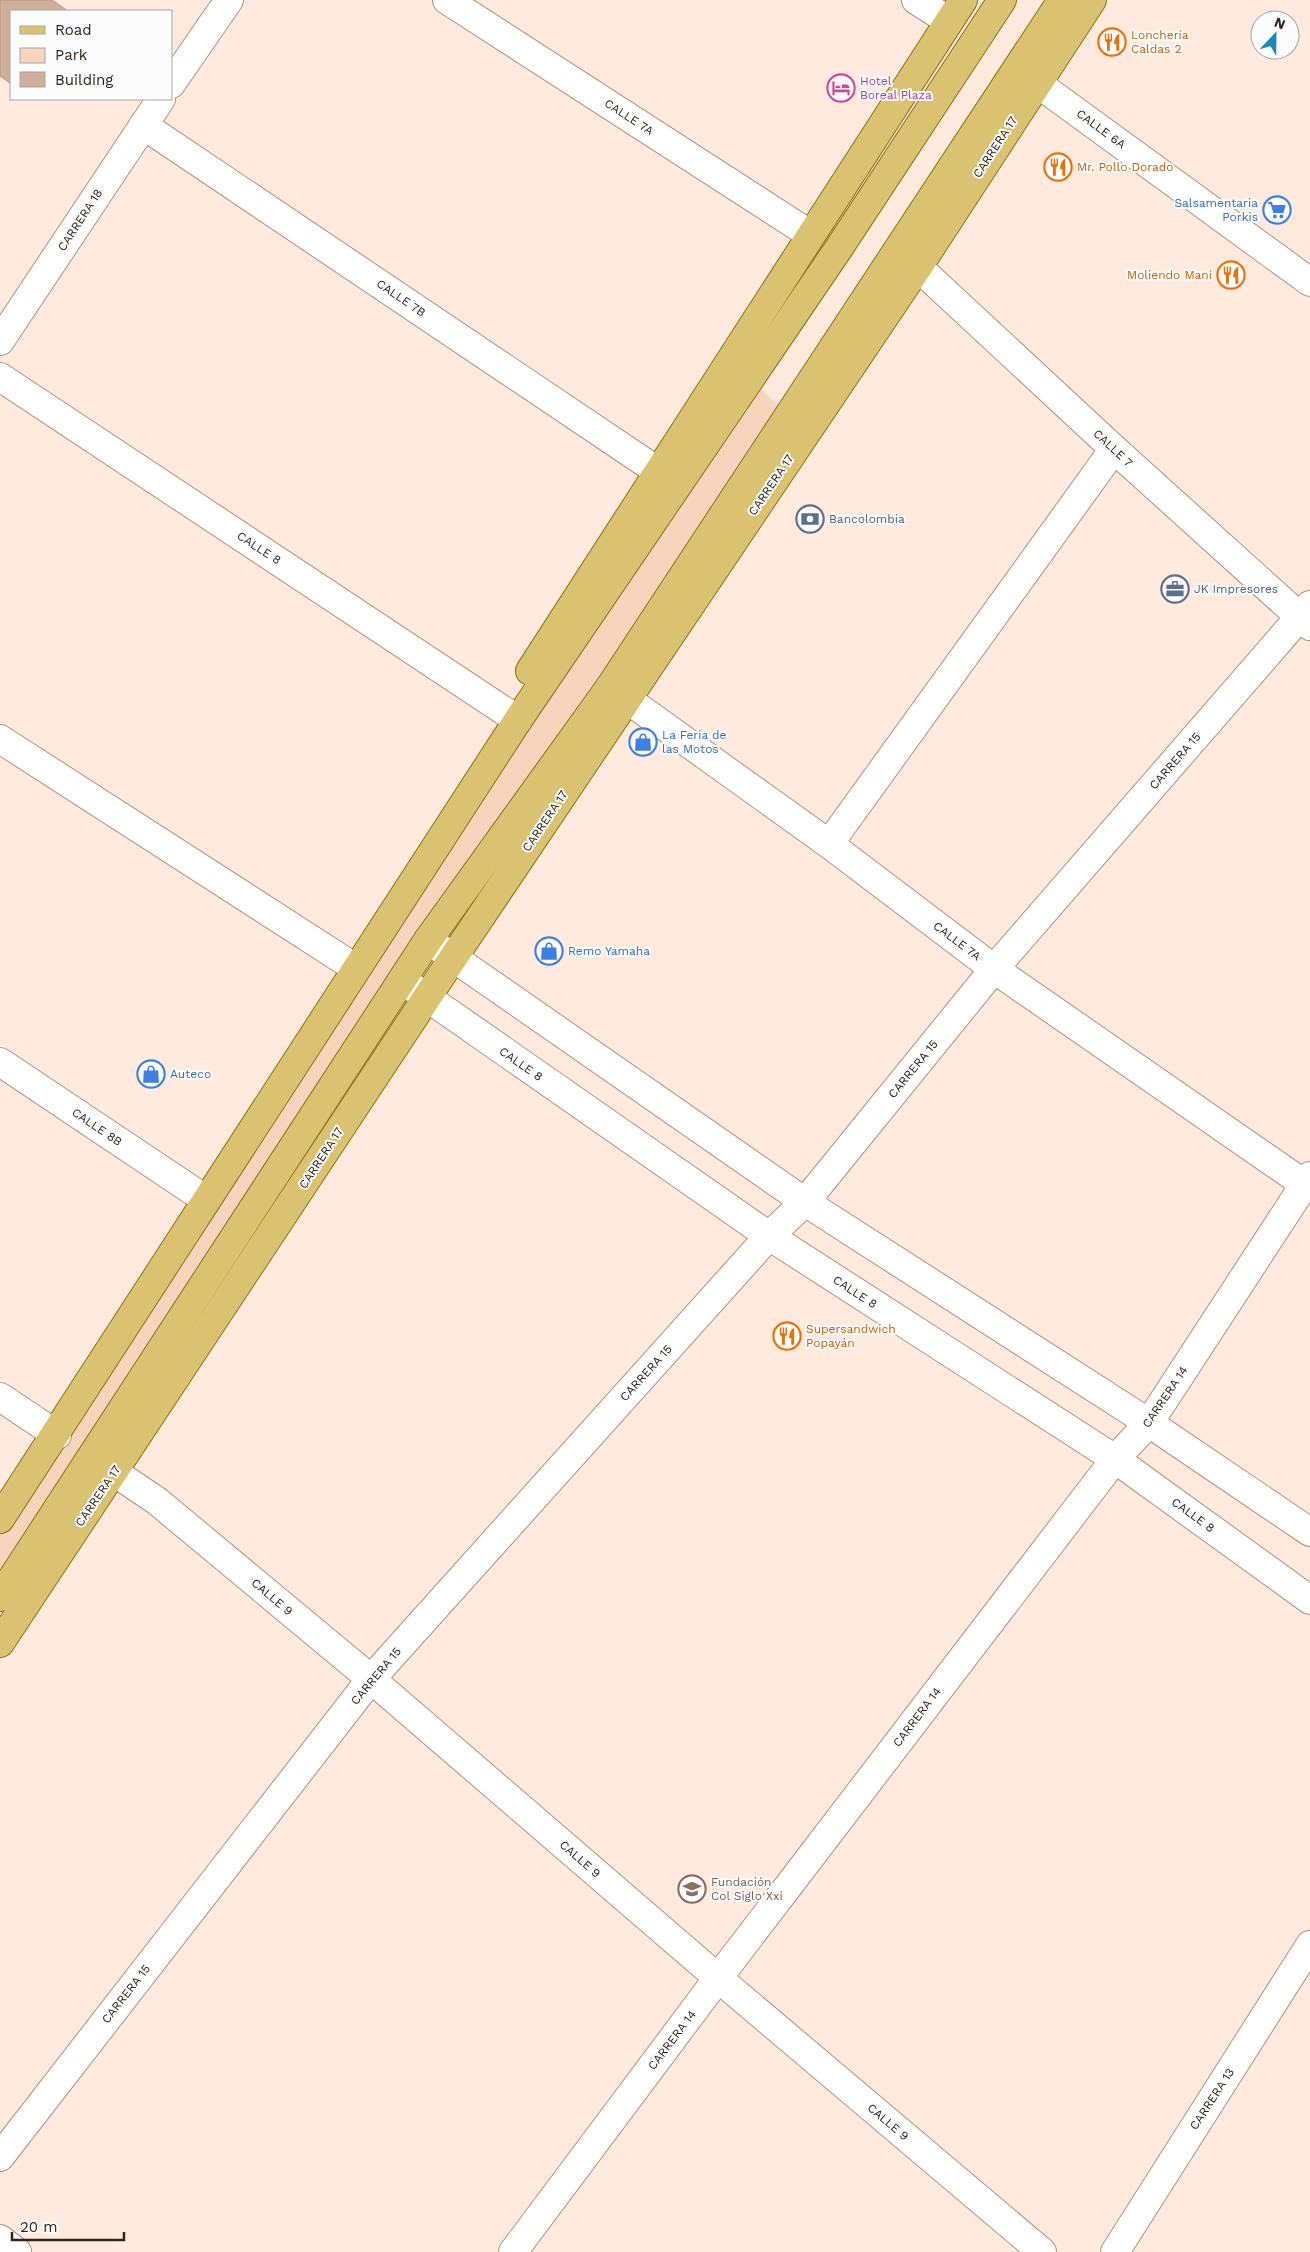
<svg xmlns="http://www.w3.org/2000/svg" width="1310" height="2252" font-family="'Work Sans',sans-serif">
<style>
.green{fill:#f8d4bd}
.building{fill:#cfae9a;stroke:#b89884}
.lines{fill:none;stroke-linecap:round;stroke-linejoin:round}
.minor-casing{stroke:#b0917d;stroke-width:30}
.major-casing{stroke:#8e7116;stroke-width:30}
.minor{stroke:#fff;stroke-width:28}
.major{stroke:#dac271;stroke-width:28}
.labels{text-anchor:middle;dominant-baseline:central;stroke-width:4;stroke-linejoin:round;paint-order:stroke}
.food-label{font-size:12px;fill:#c56008;stroke:#fcfcfc;text-anchor:start}
.hotel-label{font-size:12px;fill:#b23c85;stroke:#fcfcfc;text-anchor:start}
.street-label{font-size:12px;fill:#30241c;stroke:#fcfcfc}
.shop-label{font-size:12px;fill:#366cbe;stroke:#fcfcfc;text-anchor:start}
.service-label{font-size:12px;fill:#4e5e75;stroke:#fcfcfc;text-anchor:start}
.education-label{font-size:12px;fill:#785e54;stroke:#fcfcfc;text-anchor:start}
</style>
<rect width="100%" height="100%" fill="#ffeadd"/>
<!-- green -->
<polygon class="green" points="756,385 783,409 0,1583 0,1531 198,1224"/>
<!-- building -->
<polygon class="building" points="0,0 52,0 68,11 11,11 11,84 0,76"/>
<g class="lines">
<!-- minor casing -->
<g class="minor-casing">
<g id="minor">
<polyline points="447,0 811,235"/>
<polyline points="916,0 949,21"/>
<polyline points="1037,83 1310,282"/>
<polyline points="171,84 229,0"/>
<polyline points="143,125 659,472"/>
<polyline points="918,267 1114,449 1310,626"/>
<polyline points="0,341 161,99"/>
<polyline points="0,377 518,720"/>
<polyline points="610,687 829,844 994,969 1310,1188"/>
<polyline points="0,739 343,960"/>
<polyline points="829,844 1114,449"/>
<polyline points="428,940 805,1202 1149,1423 1310,1532"/>
<polyline points="402,980 769,1236 1115,1459 1310,1600"/>
<polyline points="0,1062 193,1191"/>
<polyline points="0,1397 57,1435"/>
<polyline points="114,1472 157,1501 371,1679 718,1978 1042,2252"/>
<polyline points="0,2157 371,1679 769,1236 805,1202 994,969 1310,605"/>
<polyline points="0,2239 17,2252"/>
<polyline points="513,2252 718,1978 1115,1459 1149,1423 1310,1176"/>
<polyline points="1115,2252 1310,1945"/>
</g>
</g>
<!-- major casing -->
<g class="major-casing">
<g id="major">
<polyline points="530,671 963,0"/>
<polyline points="0,1519 518,720 839,248 1002,0"/>
<polyline points="0,1597 428,940 610,687 1062,0"/>
<polyline points="0,1643 453,958 918,267 1092,0"/>
</g>
</g>
<!-- minor -->
<use href="#minor" class="minor"/>
<!-- major -->
<use href="#major" class="major"/>
</g>
<!-- icons -->
<defs>
<g id="restaurant-ring" transform="scale(1.4375)"><circle r="9.5" fill="#fcfcfc" stroke="#e8710a" stroke-width="1.5"/><path d="M-5-6h1v4h1v-4h1v4h1v-4h1v5L-1.5 .5V6h-2V.5L-5-1ZM5-6V6H3V1.5H1.5Q1.5-4 5-6Z" fill="#e8710a"/></g>
<g id="hotel-ring" transform="scale(1.4375)"><circle r="9.5" fill="#fcfcfc" stroke="#d1479c" stroke-width="1.5"/><path d="M-6-4.5h1.5V1H6V5H4.5V3h-9V5H-6ZM-4 0a1.8 1.8 0 1 1 3.6 0ZM.5 0V-2.5h3Q6-2.5 6 0Z" fill="#d1479c"/></g>
<g id="supermarket-ring" transform="scale(1.4375)"><circle r="9.5" fill="#fcfcfc" stroke="#3f7fe0" stroke-width="1.5"/><path d="M-6-5.5h2.5l.6 2H6L4.5 2H-2.5L-4.4-4H-6ZM-1.5 3.2a1.3 1.3 0 1 0 .1 0ZM3 3.2a1.3 1.3 0 1 0 .1 0Z" fill="#3f7fe0"/></g>
<g id="bank-ring" transform="scale(1.4375)"><circle r="9.5" fill="#fcfcfc" stroke="#5c6f8a" stroke-width="1.5"/><path d="M-6-4H6V4H-6ZM0-2.3a2.3 2.3 0 1 0 0 4.6a2.3 2.3 0 1 0 0-4.6Z" fill="#5c6f8a"/></g>
<g id="office-ring" transform="scale(1.4375)"><circle r="9.5" fill="#fcfcfc" stroke="#5c6f8a" stroke-width="1.5"/><path d="M-6-3h4V-5.5h4V-3h4V5H-6ZM-1-4.5V-3h2v-1.5ZM-6 0V1H6V0Z" fill="#5c6f8a"/></g>
<g id="shop-ring" transform="scale(1.4375)"><circle r="9.5" fill="#fcfcfc" stroke="#3f7fe0" stroke-width="1.5"/><path d="M-5-2.5h2.3a2.7 3.5 0 0 1 5.4 0H5L5.5 6h-11ZM-1.5-2.5h3a1.5 2.3 0 0 0-3 0Z" fill="#3f7fe0"/></g>
<g id="school-ring" transform="scale(1.4375)"><circle r="9.5" fill="#fcfcfc" stroke="#8d6e63" stroke-width="1.5"/><path d="M0-5L7-2L0 1L-7-2ZM-4 1L0 2.5L4 1V4Q0 6-4 4Z" fill="#8d6e63"/></g>
</defs>
<g fill-rule="evenodd">
<use href="#restaurant-ring" x="1112" y="42"/>
<use href="#hotel-ring" x="841" y="88"/>
<use href="#restaurant-ring" x="1058" y="167"/>
<use href="#supermarket-ring" x="1277" y="210"/>
<use href="#restaurant-ring" x="1231" y="275"/>
<use href="#bank-ring" x="810" y="519"/>
<use href="#office-ring" x="1175" y="589"/>
<use href="#shop-ring" x="643" y="742"/>
<use href="#shop-ring" x="549" y="951"/>
<use href="#shop-ring" x="151" y="1074"/>
<use href="#restaurant-ring" x="787" y="1336"/>
<use href="#school-ring" x="692" y="1889"/>
</g>
<g class="labels">
<!-- food labels -->
<g class="food-label">
<text x="1131" y="35">Lonchería<tspan x="1131" dy="14">Caldas 2</tspan></text>
<text x="1077" y="167">Mr. Pollo Dorado</text>
<text x="1212" y="275" text-anchor="end">Moliendo Maní</text>
<text x="806" y="1329">Supersandwich<tspan x="806" dy="14">Popayán</tspan></text>
</g>
<!-- hotel labels -->
<g class="hotel-label">
<text x="860" y="81">Hotel<tspan x="860" dy="14">Boreal Plaza</tspan></text>
</g>
<!-- street labels -->
<g class="street-label">
<text transform="translate(629 117) rotate(33)">CALLE 7A</text>
<text transform="translate(1101 129) rotate(36)">CALLE 6A</text>
<text transform="translate(995 147) rotate(-57)">CARRERA 17</text>
<text transform="translate(80 220) rotate(-57)">CARRERA 18</text>
<text transform="translate(401 298) rotate(34)">CALLE 7B</text>
<text transform="translate(1113 448) rotate(43)">CALLE 7</text>
<text transform="translate(771 485) rotate(-56)">CARRERA 17</text>
<text transform="translate(259 548) rotate(33)">CALLE 8</text>
<text transform="translate(1175 761) rotate(-49)">CARRERA 15</text>
<text transform="translate(545 821) rotate(-56)">CARRERA 17</text>
<text transform="translate(957 941) rotate(37)">CALLE 7A</text>
<text transform="translate(521 1064) rotate(35)">CALLE 8</text>
<text transform="translate(913 1069) rotate(-51)">CARRERA 15</text>
<text transform="translate(97 1127) rotate(34)">CALLE 8B</text>
<text transform="translate(321 1158) rotate(-57)">CARRERA 17</text>
<text transform="translate(855 1292) rotate(33)">CALLE 8</text>
<text transform="translate(646 1373) rotate(-48)">CARRERA 15</text>
<text transform="translate(1165 1397) rotate(-56)">CARRERA 14</text>
<text transform="translate(98 1496) rotate(-56)">CARRERA 17</text>
<text transform="translate(1193 1515) rotate(36)">CALLE 8</text>
<text transform="translate(272 1597) rotate(40)">CALLE 9</text>
<text transform="translate(376 1676) rotate(-50)">CARRERA 15</text>
<text transform="translate(917 1717) rotate(-53)">CARRERA 14</text>
<text transform="translate(580 1859) rotate(41)">CALLE 9</text>
<text transform="translate(126 1994) rotate(-52)">CARRERA 15</text>
<text transform="translate(672 2040) rotate(-53)">CARRERA 14</text>
<text transform="translate(1212 2099) rotate(-57)">CARRERA 13</text>
<text transform="translate(888 2122) rotate(40)">CALLE 9</text>
</g>
<!-- shop labels -->
<g class="shop-label">
<text x="1258" y="203" text-anchor="end">Salsamentaria<tspan x="1258" dy="14">Porkis</tspan></text>
<text x="662" y="735">La Feria de<tspan x="662" dy="14">las Motos</tspan></text>
<text x="568" y="951">Remo Yamaha</text>
<text x="170" y="1074">Auteco</text>
</g>
<!-- service labels -->
<g class="service-label">
<text x="829" y="519">Bancolombia</text>
<text x="1194" y="589">JK Impresores</text>
</g>
<!-- education labels -->
<g class="education-label">
<text x="711" y="1882">Fundación<tspan x="711" dy="14">Col Siglo Xxi</tspan></text>
</g>
</g>
<!-- legend -->
<rect x="10" y="10" width="162" height="90" fill="#fcfcfc" stroke="#aaa6a2"/>
<rect x="20" y="26" width="25" height="8" fill="#dac271" stroke="#aaa6a2"/>
<text x="55" y="35" font-size="15" fill="#30241c">Road</text>
<rect x="20" y="48" width="25" height="15" fill="#f8d4bd" stroke="#aaa6a2"/>
<text x="55" y="60" font-size="15" fill="#30241c">Park</text>
<rect x="20" y="72" width="25" height="15" fill="#cfae9a" stroke="#aaa6a2"/>
<text x="55" y="85" font-size="15" fill="#30241c">Building</text>
<!-- north arrow -->
<g transform="translate(1275 35) rotate(22)"><circle r="24" fill="#fcfcfc" stroke="#aaa6a2"/>
<path d="M0-4L9 19L0 12L-9 19Z" fill="#1e8ab1"/>
<text y="-8" font-size="14" font-weight="bold" text-anchor="middle" fill="#30241c">N</text>
</g>
<!-- scale -->
<path d="M12 2232v8h112v-8" fill="none" stroke="#30241c" stroke-width="2.5"/>
<text x="20" y="2232" font-size="15" fill="#30241c" stroke="#fcfcfc" stroke-width="4" paint-order="stroke">20 m</text>
</svg>
